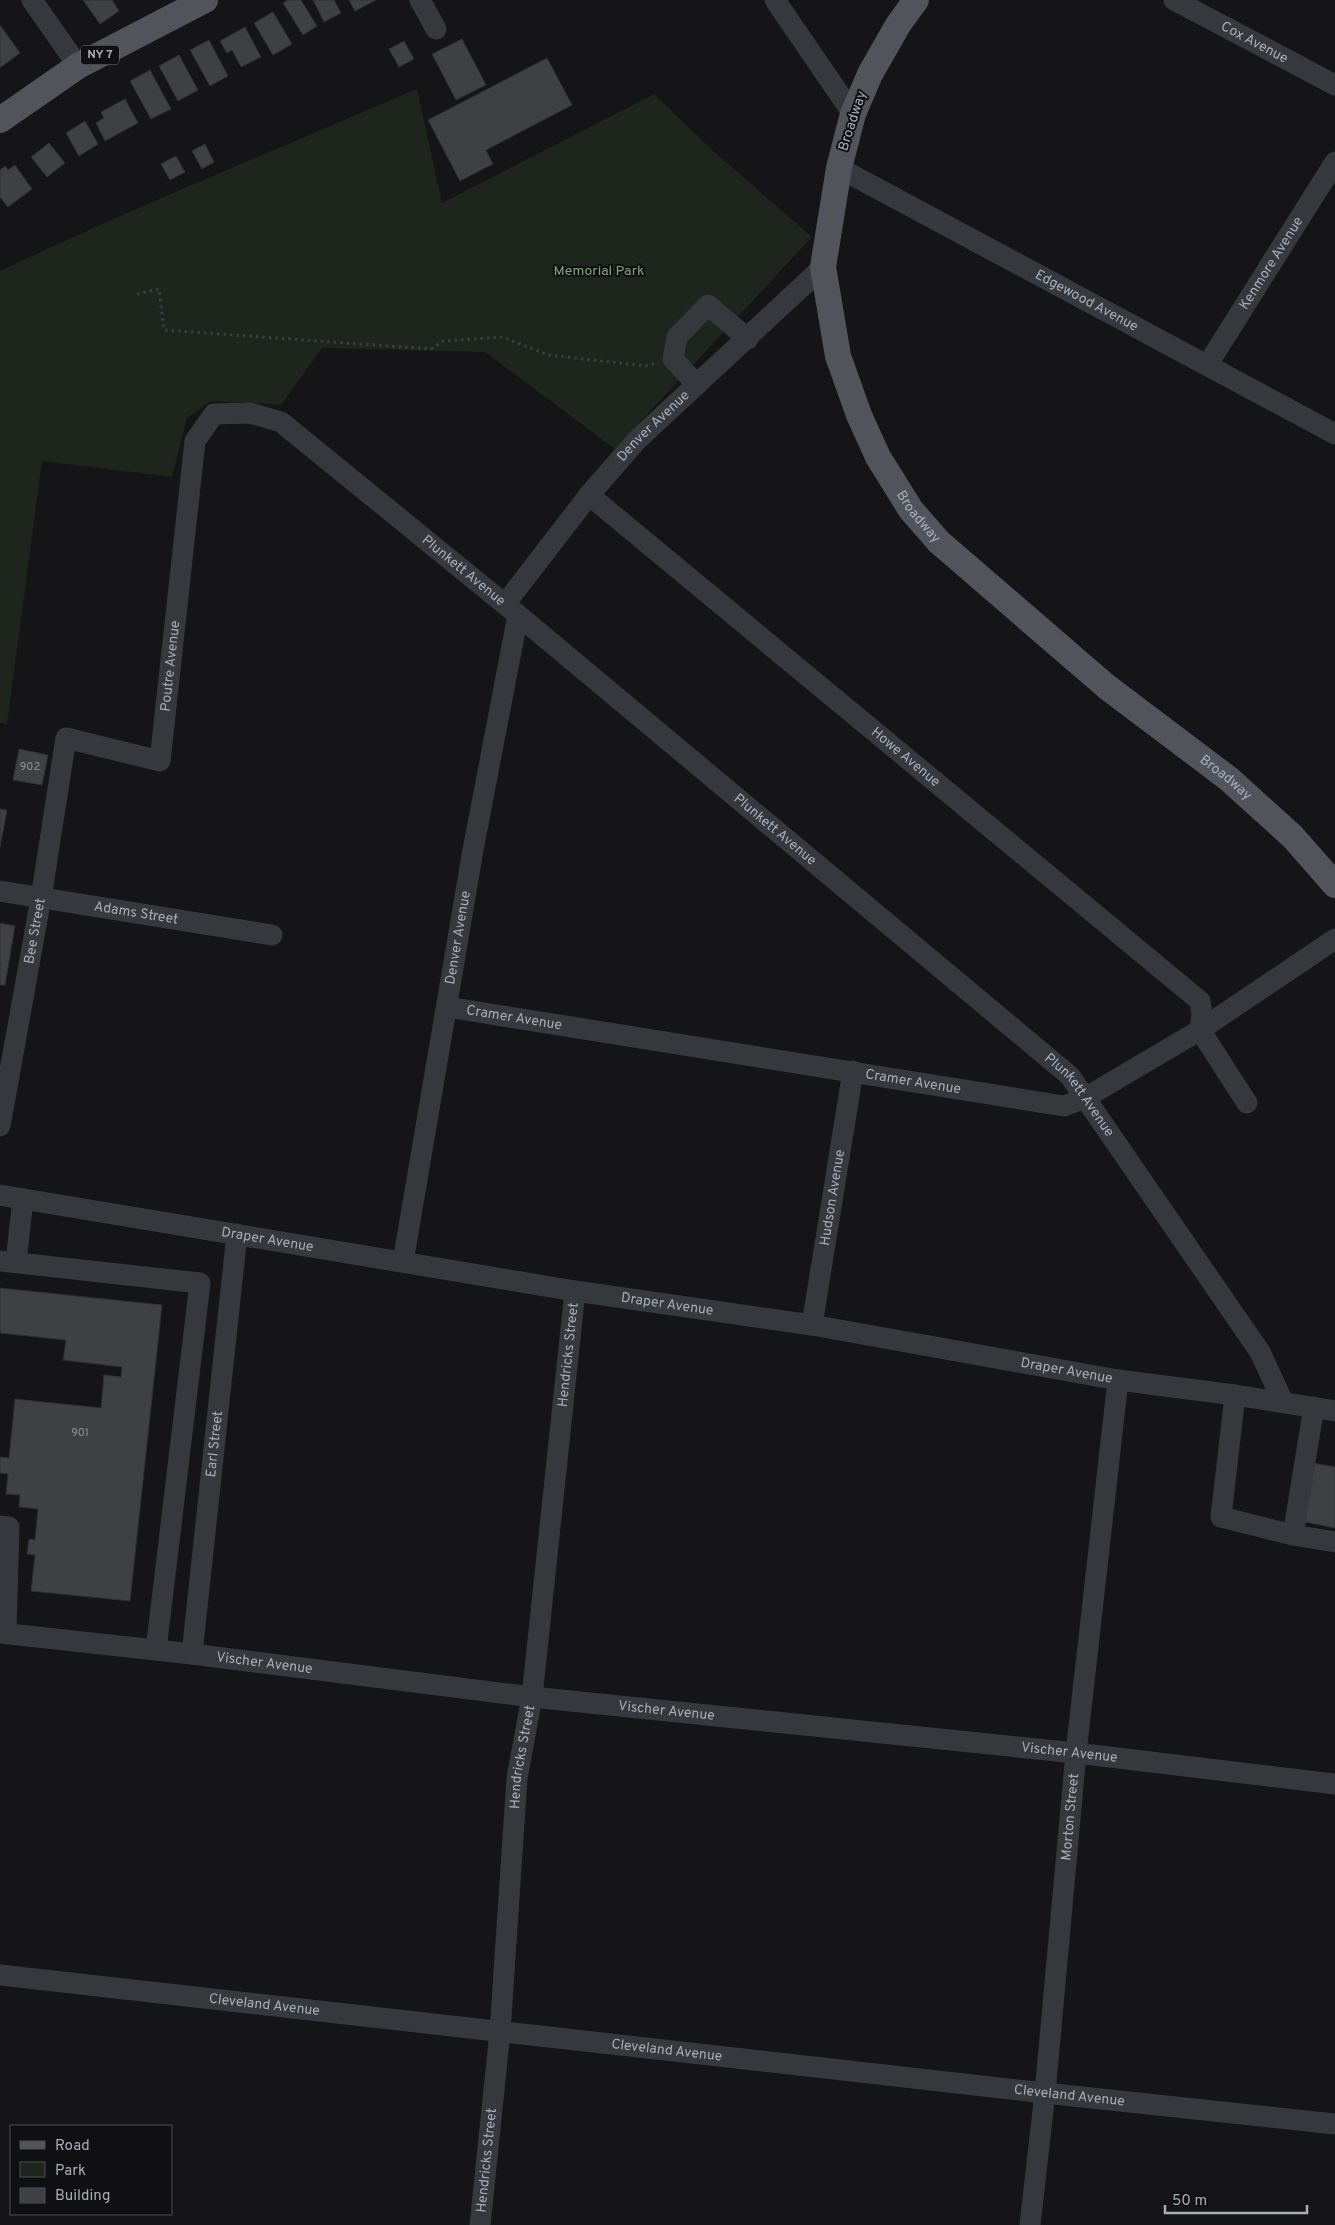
<svg xmlns="http://www.w3.org/2000/svg" width="1335" height="2225" font-family="Overpass,sans-serif">
<style>
.green{fill:#1d251c}
.building{fill:#3f4044;stroke:#2f2f33}
.lines{fill:none;stroke-linecap:round;stroke-linejoin:round}
.path{stroke:#3b3f43;stroke-width:3;stroke-dasharray:2.5 4;stroke-linecap:butt}
.minor{stroke:#35383c;stroke-width:21}
.major{stroke:#51555b;stroke-width:26}
.labels{text-anchor:middle;dominant-baseline:central;stroke-width:4;stroke-linejoin:round;paint-order:stroke}
.number-label{font-size:11px;fill:#8c929b}
.shield{fill:#101012;stroke:#797f86;stroke-width:1}
.shield-label{font-size:12px;font-weight:bold;fill:#a6aeb8}
.street-label{font-size:14px;fill:#a6aeb8;stroke:#101012}
.park-label{font-size:14px;fill:#80a47c;stroke:#101012}
</style>
<rect width="100%" height="100%" fill="#151517"/>
<!-- green -->
<path class="green" d="M 417,89 L 442,203 L 654,94 L 711,149 L 812,237 L 615,449 L 485,352 L 322,348 L 281,405 L 211,401 L 187,418 L 172,477 L 42,461 L 7,724 L 0,723 L 0,271 C 137,206 278,149 417,89 Z"/>
<!-- building -->
<g class="building">
<polygon points="83,0 112,0 119,11 100,24"/>
<polygon points="288,0 301,0 317,26 303,35 283,3"/>
<polygon points="313,0 334,0 341,13 324,22"/>
<polygon points="349,0 376,0 355,11"/>
<polygon points="273,12 292,44 273,55 254,23"/>
<polygon points="0,25 20,53 1,67 0,66"/>
<polygon points="245,27 261,57 241,67 232,50 227,53 220,41"/>
<polygon points="462,39 486,85 456,100 432,54"/>
<polygon points="209,40 228,76 210,86 190,50"/>
<polygon points="404,41 414,59 399,67 389,49"/>
<polygon points="179,55 198,90 178,101 159,66"/>
<polygon points="547,58 572,105 486,150 493,164 460,181 428,120"/>
<polygon points="150,70 171,109 151,119 130,81"/>
<polygon points="125,99 138,123 105,141 96,123 104,118 101,112"/>
<polygon points="85,121 98,144 79,156 66,133"/>
<polygon points="49,143 65,163 47,177 31,157"/>
<polygon points="205,144 214,162 202,169 192,151"/>
<polygon points="176,156 185,172 170,180 161,164"/>
<polygon points="15,165 32,189 8,207 0,197 0,170 5,166 8,170"/>
<polygon points="19,749 48,755 42,785 13,780"/>
<polygon points="0,809 7,810 0,847"/>
<polygon points="0,923 15,926 5,985 0,985"/>
<polygon points="0,1288 162,1305 130,1601 31,1591 35,1555 27,1554 29,1539 35,1540 38,1509 19,1507 20,1495 6,1494 8,1474 0,1473 0,1457 9,1458 15,1399 101,1408 104,1375 121,1377 122,1367 63,1360 66,1340 0,1333"/>
<polygon points="1312,1463 1335,1467 1335,1528 1300,1521"/>
</g>
<g class="lines">
<!-- path -->
<polyline class="path" points="137,294 159,289 164,330 431,349 443,341 503,337 548,355 646,366 655,363"/>
<!-- minor -->
<g class="minor">
<polyline points="32,0 78,66"/>
<polyline points="420,0 436,29"/>
<polyline points="775,0 853,114"/>
<path id="s1" d="M 1174,0 L 1335,85"/>
<path id="s2" d="M 839,168 L 1335,434"/>
<path id="s3" d="M 1208,364 L 1335,162"/>
<polyline points="697,385 673,359 677,337 708,305 748,339"/>
<path id="s4" d="M 589,495 L 1200,1001 L 1202,1014 L 1200,1030 L 1247,1103"/>
<path id="s5" d="M 505,604 L 589,495 L 637,440 L 823,267"/>
<path id="s6" d="M 0,891 L 272,935"/>
<path id="s7" d="M 447,1007 L 1064,1106 L 1085,1098 L 1200,1030 L 1335,939"/>
<path id="s8" d="M 0,1126 L 41,898 L 66,738 L 160,761 L 195,441 L 214,414 L 250,413 L 281,422 L 518,615 L 1070,1076 L 1260,1352 L 1283,1402"/>
<path id="s9" d="M 0,1195 L 575,1291 L 812,1325 L 1118,1380 L 1235,1395 L 1335,1411"/>
<polyline points="0,1261 200,1283 156,1650"/>
<polyline points="16,1262 23,1199"/>
<path id="s10" d="M 403,1262 L 473,850 L 518,615"/>
<path id="s11" d="M 812,1325 L 853,1071"/>
<polyline points="1235,1395 1221,1517 1293,1535 1314,1407"/>
<polyline points="0,1526 9,1527 6,1634"/>
<polyline points="1293,1535 1335,1542"/>
<path id="s12" d="M 0,1633 L 192,1654 L 532,1697 L 1076,1753 L 1335,1784"/>
<path id="s13" d="M 192,1654 L 237,1234"/>
<path id="s14" d="M 0,1975 L 1045,2093 L 1335,2124"/>
<path id="s15" d="M 480,2225 L 500,2032 L 517,1778 L 532,1697 L 575,1291"/>
<path id="s16" d="M 1030,2225 L 1045,2093 L 1076,1753 L 1118,1380"/>
</g>
<!-- major -->
<g class="major">
<path id="s17" d="M 916,0 L 898,25 L 870,74 L 853,114 L 839,168 L 823,267 L 838,356 L 859,415 L 878,457 L 911,510 L 939,542 L 1107,687 L 1229,779 L 1293,837 L 1335,885"/>
<polyline points="0,120 78,66 205,0"/>
</g>
</g>
<g class="labels">
<!-- number labels -->
<g class="number-label">
<text x="30" y="767">902</text>
<text x="80" y="1433">901</text>
</g>
<!-- shield labels -->
<rect class="shield" x="81" y="45.5" width="38" height="19" rx="4"/>
<g class="shield-label">
<text x="100" y="55">NY 7</text>
</g>
<!-- street labels -->
<g class="street-label">
<text stroke="none"><textPath href="#s1" startOffset="91">Cox Avenue</textPath></text>
<text transform="translate(853 121) rotate(-72)">Broadway</text>
<text stroke="none"><textPath href="#s3" startOffset="119">Kenmore Avenue</textPath></text>
<text stroke="none"><textPath href="#s2" startOffset="281">Edgewood Avenue</textPath></text>
<text stroke="none"><textPath href="#s5" startOffset="232">Denver Avenue</textPath></text>
<text stroke="none"><textPath href="#s17" startOffset="558">Broadway</textPath></text>
<text stroke="none"><textPath href="#s8" startOffset="1149">Plunkett Avenue</textPath></text>
<text stroke="none"><textPath href="#s8" startOffset="586">Poutre Avenue</textPath></text>
<text stroke="none"><textPath href="#s4" startOffset="411">Howe Avenue</textPath></text>
<text stroke="none"><textPath href="#s17" startOffset="962">Broadway</textPath></text>
<text stroke="none"><textPath href="#s8" startOffset="1554">Plunkett Avenue</textPath></text>
<text stroke="none"><textPath href="#s6" startOffset="138">Adams Street</textPath></text>
<text stroke="none"><textPath href="#s8" startOffset="198">Bee Street</textPath></text>
<text stroke="none"><textPath href="#s10" startOffset="329">Denver Avenue</textPath></text>
<text stroke="none"><textPath href="#s7" startOffset="68">Cramer Avenue</textPath></text>
<text stroke="none"><textPath href="#s7" startOffset="472">Cramer Avenue</textPath></text>
<text stroke="none"><textPath href="#s8" startOffset="1959">Plunkett Avenue</textPath></text>
<text stroke="none"><textPath href="#s11" startOffset="129">Hudson Avenue</textPath></text>
<text stroke="none"><textPath href="#s9" startOffset="271">Draper Avenue</textPath></text>
<text stroke="none"><textPath href="#s9" startOffset="676">Draper Avenue</textPath></text>
<text stroke="none"><textPath href="#s15" startOffset="875">Hendricks Street</textPath></text>
<text stroke="none"><textPath href="#s9" startOffset="1081">Draper Avenue</textPath></text>
<text stroke="none"><textPath href="#s13" startOffset="211">Earl Street</textPath></text>
<text stroke="none"><textPath href="#s12" startOffset="266">Vischer Avenue</textPath></text>
<text stroke="none"><textPath href="#s12" startOffset="671">Vischer Avenue</textPath></text>
<text stroke="none"><textPath href="#s12" startOffset="1076">Vischer Avenue</textPath></text>
<text stroke="none"><textPath href="#s15" startOffset="470">Hendricks Street</textPath></text>
<text stroke="none"><textPath href="#s16" startOffset="410">Morton Street</textPath></text>
<text stroke="none"><textPath href="#s14" startOffset="266">Cleveland Avenue</textPath></text>
<text stroke="none"><textPath href="#s14" startOffset="671">Cleveland Avenue</textPath></text>
<text stroke="none"><textPath href="#s14" startOffset="1076">Cleveland Avenue</textPath></text>
<text stroke="none"><textPath href="#s15" startOffset="65">Hendricks Street</textPath></text>
</g>
<!-- park labels -->
<g class="park-label">
<text x="599" y="271">Memorial Park</text>
</g>
</g>
<!-- legend -->
<rect x="10" y="2125" width="162" height="90" fill="#101012" stroke="#4c4f54"/>
<rect x="20" y="2141" width="25" height="8" fill="#51555b" stroke="#4c4f54"/>
<text x="55" y="2150" font-size="15" fill="#a6aeb8">Road</text>
<rect x="20" y="2162" width="25" height="15" fill="#1d251c" stroke="#4c4f54"/>
<text x="55" y="2175" font-size="15" fill="#a6aeb8">Park</text>
<rect x="20" y="2188" width="25" height="15" fill="#3f4044" stroke="#4c4f54"/>
<text x="55" y="2200" font-size="15" fill="#a6aeb8">Building</text>
<!-- scale -->
<path d="M1165 2205v8h142v-8" fill="none" stroke="#a6aeb8" stroke-width="2.5"/>
<text x="1172" y="2205" font-size="15" fill="#a6aeb8" stroke="#101012" stroke-width="4" paint-order="stroke">50 m</text>
</svg>
